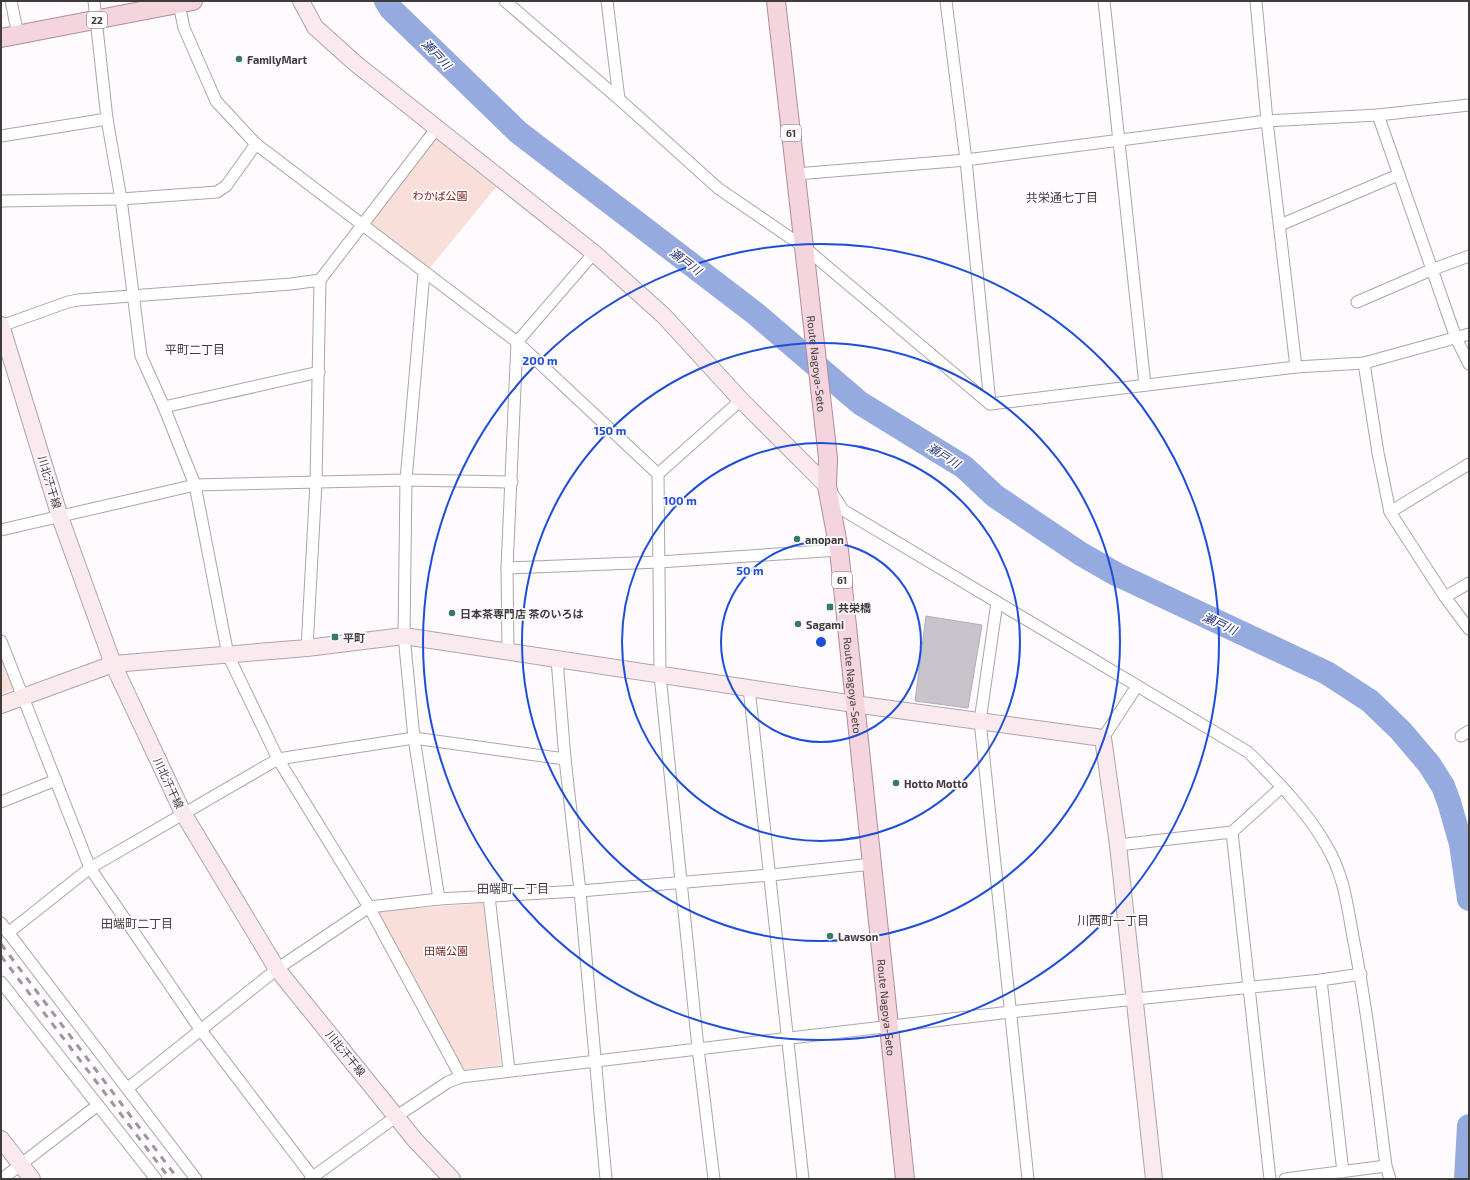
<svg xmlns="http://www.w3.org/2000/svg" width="1470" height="1180" font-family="'Exo 2','Noto Sans JP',sans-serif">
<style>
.green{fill:#f8dfd9}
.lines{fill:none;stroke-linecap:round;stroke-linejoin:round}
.river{stroke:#95aadf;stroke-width:24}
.building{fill:#c7c4cc;stroke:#b0aeb6}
.street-casing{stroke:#aca5ab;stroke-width:13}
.secondary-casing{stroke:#aca5ab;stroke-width:18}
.primary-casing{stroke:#b18d97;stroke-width:20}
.street{stroke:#fff;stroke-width:11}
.secondary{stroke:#faeaee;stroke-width:16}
.primary{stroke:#f5d5dd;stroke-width:18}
.rail{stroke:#9b989b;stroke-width:3;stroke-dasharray:7 7;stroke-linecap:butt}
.ring{fill:none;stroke:#1d4ed8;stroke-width:2}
.poi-dot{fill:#387969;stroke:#fefafe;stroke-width:1.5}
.labels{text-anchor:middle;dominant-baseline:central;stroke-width:3.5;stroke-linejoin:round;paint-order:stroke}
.shield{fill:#fefafe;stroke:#787578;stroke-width:1}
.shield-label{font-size:10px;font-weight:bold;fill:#3f3c3e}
.poi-label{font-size:11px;font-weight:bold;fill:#3f3c3e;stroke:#fefafe;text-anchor:start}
.park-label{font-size:11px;fill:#74271a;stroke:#fefafe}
.street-label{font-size:11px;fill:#3f3c3e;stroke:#fefafe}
.water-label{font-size:12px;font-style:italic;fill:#253978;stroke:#fefafe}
.neighbourhood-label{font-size:12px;fill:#3f3c3e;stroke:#fefafe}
.centre{fill:#1d4ed8;stroke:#fefafe;stroke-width:2}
.ring-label{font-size:12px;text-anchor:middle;font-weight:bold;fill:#1d4ed8;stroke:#fefafe;stroke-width:3.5;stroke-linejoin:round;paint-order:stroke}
</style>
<rect width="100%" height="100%" fill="#fefafe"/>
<!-- green -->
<g class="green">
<polygon points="438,134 501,181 429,269 369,223"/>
<polygon points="1,656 14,689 1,694"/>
<polygon points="484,903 501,1065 464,1070 376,911"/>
</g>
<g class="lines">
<!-- river -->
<g class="river">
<polyline points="386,1 391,9 518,132 756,314 860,403 964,467 995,496 1081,554 1116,574 1327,673 1370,701 1401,731 1429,764 1443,786 1449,802 1461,844 1469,899"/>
<polyline points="1466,1179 1469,1126"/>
</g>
</g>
<!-- building -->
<polygon class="building" points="926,616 982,625 968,708 915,701"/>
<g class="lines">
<!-- street casing -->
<g class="street-casing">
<g id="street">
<polyline points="11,1 18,35"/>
<polyline points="94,1 107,119 121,199 141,356 164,407 195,485 228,655 278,759 369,907 461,1077"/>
<polyline points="505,1 619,99 719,189 804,247 990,404 1296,367 1364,363 1469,334"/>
<polyline points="607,1 619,99"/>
<polyline points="946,1 966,160 990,404"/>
<polyline points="1104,1 1145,385"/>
<polyline points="1256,1 1267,121 1296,367"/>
<polyline points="179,4 184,28 216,101 256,144 517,342 658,474 660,675 698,1048 714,1179"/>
<polyline points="1378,115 1456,338 1469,364"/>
<polyline points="1,136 107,119"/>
<polyline points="796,174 966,160 1267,121 1378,115 1469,105"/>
<polyline points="1,201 121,199 217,192 226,186 256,144"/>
<polyline points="1280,225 1398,175"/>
<polyline points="424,273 406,480 404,636 414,738 439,899"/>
<polyline points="1357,302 1431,270 1469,256"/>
<polyline points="1,326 68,302 78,300 291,284 320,280"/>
<polyline points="1364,363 1378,453 1390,512 1445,597 1469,629"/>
<polyline points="164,407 319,372"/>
<polyline points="658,474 741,400"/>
<path d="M 832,493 L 843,510 L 1248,752 C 1277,781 1306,810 1326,845 C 1344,875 1347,904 1353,937 C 1368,1013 1376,1089 1386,1166 L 1390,1179"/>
<polyline points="1390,512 1469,464"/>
<polyline points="1,530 195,485 406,480 512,482"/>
<polyline points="507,568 659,562 839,550"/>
<polyline points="1445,597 1469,583"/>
<polyline points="997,602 980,721 1028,1179"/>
<polyline points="1,641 90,868 200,1029 314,1179"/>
<polyline points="307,648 316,482 320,280 436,129"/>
<polyline points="508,652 507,568 517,342 594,253"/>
<polyline points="557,659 565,759 580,891 606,1179"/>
<polyline points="749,688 803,1179"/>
<polyline points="1461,736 1469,731"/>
<polyline points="1103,738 1137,686"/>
<polyline points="1,802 56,780"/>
<polyline points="1232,832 1270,1179"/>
<polyline points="1118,845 1232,832 1282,787"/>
<polyline points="489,896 509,1070"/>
<polyline points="1,923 196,1179"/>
<polyline points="8,933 90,868 278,759 414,738 565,759"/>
<polyline points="1321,980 1343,1172"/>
<polyline points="1,982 156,1179"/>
<polyline points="128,1088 277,969 369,907 439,899 580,891 771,875 872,864"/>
<polyline points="2,1179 98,1105"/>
<polyline points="310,1179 397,1116 448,1082 461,1077 1010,1012 1321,980 1361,974"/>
<polyline points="1285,1179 1386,1166"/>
</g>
</g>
<!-- secondary casing -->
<g class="secondary-casing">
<g id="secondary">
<polyline points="301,1 315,27 355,63 594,253 664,316 741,400 827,486"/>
<polyline points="1,325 60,517 113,664 183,813 277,969 415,1140 452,1179"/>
<polyline points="1,705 113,664 307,648 404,636 854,704 1103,738 1118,845 1154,1179"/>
<polyline points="1,1139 32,1179"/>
</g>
</g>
<!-- primary casing -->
<g class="primary-casing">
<g id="primary">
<path id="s1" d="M 776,1 L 828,458 L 827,486 L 839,550 L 905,1179"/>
<polyline points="1,38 193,1"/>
</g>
</g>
<!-- street -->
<use href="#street" class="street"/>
<!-- secondary -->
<use href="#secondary" class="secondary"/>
<!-- primary -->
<use href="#primary" class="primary"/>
<!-- rail -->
<g class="rail">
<polyline points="1,944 178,1179"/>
<polyline points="1,956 170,1179"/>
</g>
</g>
<!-- distance rings -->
<g class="ring">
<circle cx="821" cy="642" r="100"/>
<circle cx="821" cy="642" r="199"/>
<circle cx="821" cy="642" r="299"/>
<circle cx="821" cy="642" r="398"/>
</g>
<!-- markers -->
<g class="poi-dot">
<circle cx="239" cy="59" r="4"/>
<circle cx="797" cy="539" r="4"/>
<rect x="826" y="603" width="8" height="8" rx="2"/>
<circle cx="452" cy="613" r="4"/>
<circle cx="798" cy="624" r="4"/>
<rect x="331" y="633" width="8" height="8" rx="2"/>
<circle cx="896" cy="783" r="4"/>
<circle cx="830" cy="936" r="4"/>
</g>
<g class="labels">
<!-- shield labels -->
<g class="shield">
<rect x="87" y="12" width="20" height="16" rx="3"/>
<rect x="781" y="125" width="20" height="16" rx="3"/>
<rect x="832" y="572" width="20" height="16" rx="3"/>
</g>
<g class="shield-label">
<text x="97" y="20">22</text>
<text x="791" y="133">61</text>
<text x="842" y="580">61</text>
</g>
<!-- poi labels -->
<g class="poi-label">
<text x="247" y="59">FamilyMart</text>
<text x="805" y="539">anopan</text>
<text x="838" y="607">共栄橋</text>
<text x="460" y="613">日本茶専門店 茶のいろは</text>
<text x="806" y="624">Sagami</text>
<text x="343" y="637">平町</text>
<text x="904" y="783">Hotto Motto</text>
<text x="838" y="936">Lawson</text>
</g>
<!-- park labels -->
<g class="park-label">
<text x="440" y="195">わかば公園</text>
<text x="446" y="950">田端公園</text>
</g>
<!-- street labels -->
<g class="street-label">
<text stroke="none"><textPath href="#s1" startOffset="365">Route Nagoya-Seto</textPath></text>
<text transform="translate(50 482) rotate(73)">川北汗干線</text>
<text stroke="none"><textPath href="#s1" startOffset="689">Route Nagoya-Seto</textPath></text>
<text transform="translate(169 783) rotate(65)">川北汗干線</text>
<text stroke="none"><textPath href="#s1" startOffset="1013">Route Nagoya-Seto</textPath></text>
<text transform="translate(346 1053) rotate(51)">川北汗干線</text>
</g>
<!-- water labels -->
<g class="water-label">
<text transform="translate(437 54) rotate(46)">瀬戸川</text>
<text transform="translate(686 261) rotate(37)">瀬戸川</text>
<text transform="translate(944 455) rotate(32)">瀬戸川</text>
<text transform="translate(1220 623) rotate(25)">瀬戸川</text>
</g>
<!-- neighbourhood labels -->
<g class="neighbourhood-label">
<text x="1062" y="197">共栄通七丁目</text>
<text x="195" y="349">平町二丁目</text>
<text x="513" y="888">田端町一丁目</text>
<text x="1113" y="920">川西町一丁目</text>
<text x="137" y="923">田端町二丁目</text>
</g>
</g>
<circle cx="821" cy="642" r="6" class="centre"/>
<g class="ring-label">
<text x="540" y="365">200 m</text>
<text x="610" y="435">150 m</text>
<text x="680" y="505">100 m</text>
<text x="750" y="575">50 m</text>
</g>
<!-- border -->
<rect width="1470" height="1180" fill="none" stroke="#3f3c3e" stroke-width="4"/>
</svg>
